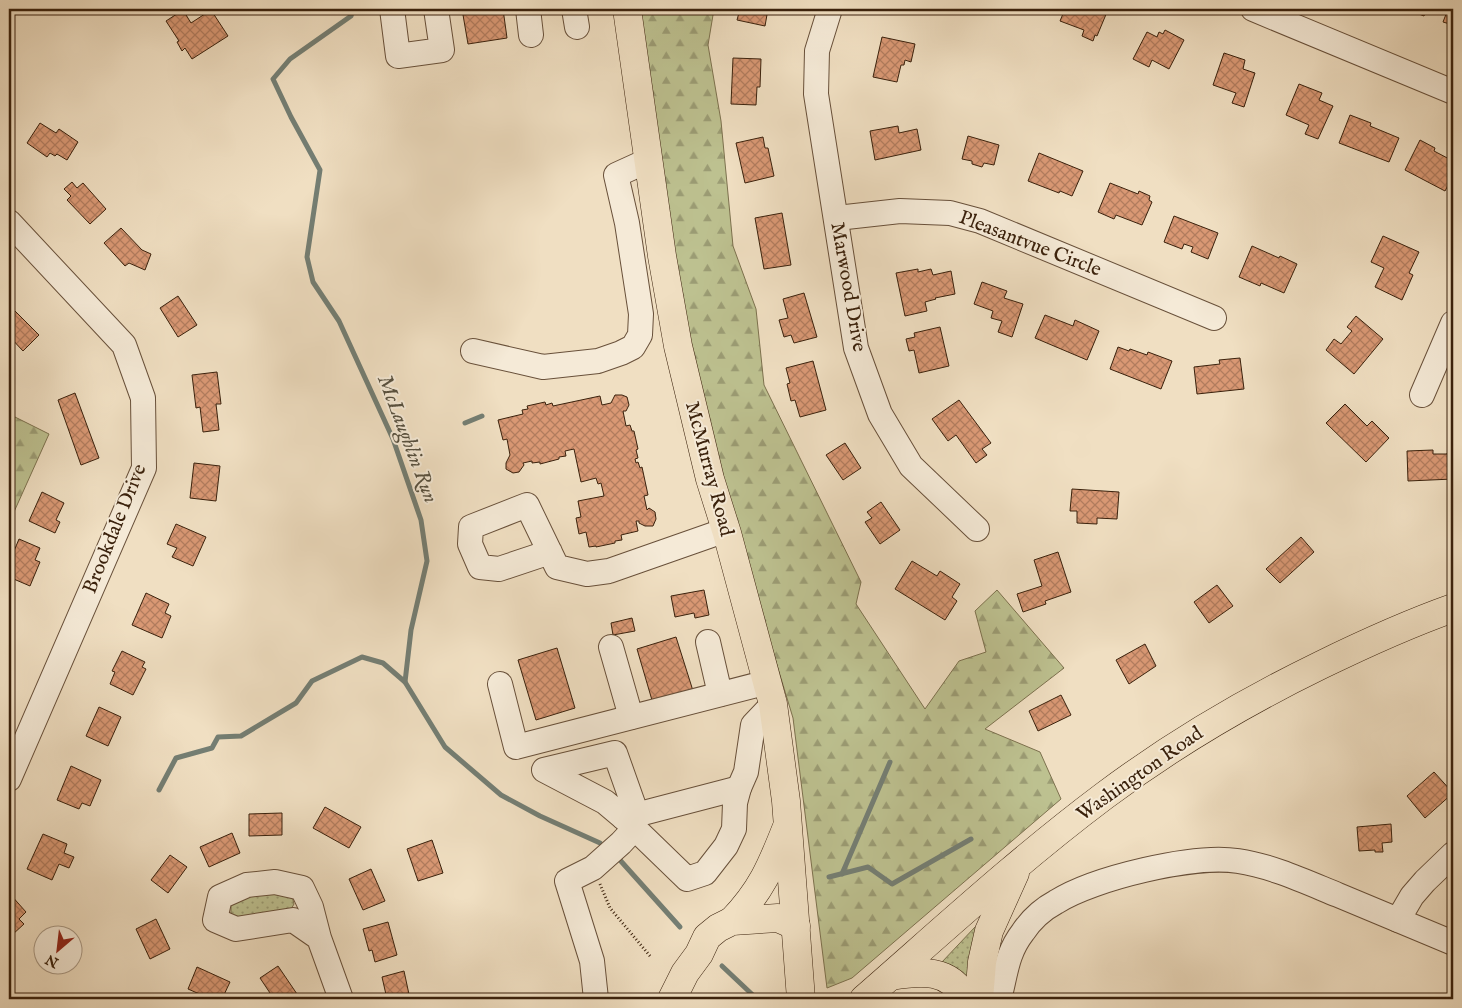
<svg xmlns="http://www.w3.org/2000/svg" width="1462" height="1008" font-family="'IM FELL English',serif">
<style>
.grass{fill:url(#grass-dots);stroke:#7c714e}
.forest{fill:url(#forest-firs);stroke:#7c714e}
.lines{fill:none;stroke-linecap:round;stroke-linejoin:round}
.stream{stroke:#747e73;stroke-width:5}
.building{fill:url(#building-cross-hatch);stroke:#3a210c}
.minor-casing{stroke:#68503a;stroke-width:26}
.major-casing{stroke:#3a210c;stroke-width:29}
.path{stroke:#3a210c;stroke-width:3;stroke-dasharray:1 2.5;stroke-linecap:butt}
.minor{stroke:#f5ead7;stroke-width:24}
.major{stroke:#f0dfc2;stroke-width:28}
.labels{text-anchor:middle;dominant-baseline:central;stroke-width:4;stroke-linejoin:round;paint-order:stroke}
.street-label{font-size:20px;fill:#3a210c;stroke:#f5ead7}
.water-label{font-size:21px;font-style:italic;fill:#57503f;stroke:#f5ead7}
</style>
<defs>
<pattern id="grass-dots" width="8" height="8" patternUnits="userSpaceOnUse" patternTransform="scale(1.25)"><rect width="8" height="8" fill="#bdc190"/><path d="M2 2h.1M6 6h.1" fill="none" stroke="#9b9c74" stroke-width="1.8" stroke-linecap="round"/></pattern>
<pattern id="forest-firs" width="22" height="20" patternUnits="userSpaceOnUse" patternTransform="scale(1.25)"><rect width="22" height="20" fill="#bdc190"/><path d="M5 1l3.5 6h-7zM16 11l3.5 6h-7z" fill="#9b9c74"/></pattern>
<pattern id="building-cross-hatch" width="8" height="8" patternUnits="userSpaceOnUse" patternTransform="scale(1.25)"><rect width="8" height="8" fill="#d99874"/><path d="M0 0l8 8M0 8l8-8" fill="none" stroke="#b17c5e"/></pattern>
</defs>
<rect width="100%" height="100%" fill="#f0dfc2"/>
<filter id="stains"><feTurbulence type="fractalNoise" baseFrequency=".004" numOctaves="4"/><feColorMatrix values="0 0 0 0 .2 0 0 0 0 .09 0 0 0 0 .02 0 0 0 .5 -.17"/></filter>
<radialGradient id="worn" r=".72"><stop offset=".6" stop-color="#630" stop-opacity="0"/><stop offset="1" stop-color="#630" stop-opacity=".3"/></radialGradient>
<!-- grass -->
<g class="grass">
<polygon points="278,890 292,896 294,904 290,911 244,922 231,914 231,906 236,899"/>
<polygon points="975,927 978,927 969,979 943,965 942,962"/>
</g>
<!-- forest -->
<g class="forest">
<polygon points="639,9 714,9 708,45 721,121 733,246 756,309 764,385 861,582 856,604 925,709 959,661 986,652 975,611 997,590 1064,668 985,729 1040,752 1061,799 852,978 827,988 793,718 718,470 676,273"/>
<polygon points="9,414 49,434 9,523"/>
</g>
<g class="lines">
<!-- stream -->
<g class="stream">
<polyline points="353,9 351,16 290,59 273,79 291,117 320,170 307,257 313,282 339,321 393,439 421,520 427,561 411,630 405,682 445,747 501,795 540,816 600,843"/>
<polyline points="465,423 482,416"/>
<polyline points="159,790 176,758 212,748 218,737 241,736 296,703 312,681 362,657 383,663 405,682"/>
<polyline points="619,859 680,927"/>
<polyline points="842,874 890,762"/>
<polyline points="829,877 868,867 892,884 971,839"/>
<polyline points="722,966 757,999"/>
</g>
</g>
<!-- building -->
<g class="building">
<polygon points="462,9 503,9 507,38 468,44"/>
<polygon points="740,9 768,9 765,26 737,20"/>
<polygon points="1065,9 1099,9 1107,12 1097,36 1095,35 1093,41 1082,36 1084,30 1060,21"/>
<polygon points="1406,9 1427,9 1424,16"/>
<polygon points="1448,9 1453,9 1453,25 1443,22"/>
<polygon points="183,10 191,23 211,10 228,36 192,59 185,48 182,51 177,42 179,41 166,21"/>
<polygon points="1165,30 1184,40 1169,69 1152,60 1149,67 1133,59 1147,32 1157,37 1159,32 1163,34"/>
<polygon points="882,37 915,44 911,62 905,60 904,65 901,65 897,82 873,77"/>
<polygon points="1224,53 1245,60 1243,69 1255,73 1244,107 1232,103 1236,93 1213,85"/>
<polygon points="733,58 761,59 760,87 757,87 756,105 731,104"/>
<polygon points="1299,84 1322,93 1319,100 1333,106 1318,139 1305,134 1309,125 1286,115"/>
<polygon points="1350,115 1371,123 1370,126 1399,138 1389,162 1339,143"/>
<polygon points="40,123 56,133 59,129 78,142 67,160 57,154 55,156 50,153 47,157 27,143"/>
<polygon points="898,126 899,133 917,129 921,150 875,160 870,131"/>
<polygon points="968,136 999,145 994,165 984,163 982,167 972,164 972,161 962,159"/>
<polygon points="763,137 765,148 768,148 774,176 745,183 736,143"/>
<polygon points="1420,140 1435,148 1434,151 1453,161 1453,176 1445,191 1405,170"/>
<polygon points="1039,153 1083,171 1072,196 1060,191 1059,193 1028,181"/>
<polygon points="72,182 77,188 83,183 106,209 90,224 67,200 71,196 64,189"/>
<polygon points="1110,183 1138,194 1139,191 1150,196 1149,200 1152,202 1142,225 1116,215 1114,219 1098,212"/>
<polygon points="782,213 791,265 764,269 755,218"/>
<polygon points="1174,216 1218,233 1208,259 1191,252 1193,247 1184,244 1182,249 1164,242"/>
<polygon points="121,228 142,250 151,254 145,270 129,263 125,266 104,243"/>
<polygon points="1383,236 1419,252 1409,273 1413,275 1402,300 1375,287 1384,268 1371,262"/>
<polygon points="1252,246 1279,258 1280,256 1297,264 1284,293 1261,283 1260,286 1239,277"/>
<polygon points="918,269 918,272 931,269 933,275 951,271 955,294 935,298 936,299 925,302 927,311 905,316 896,273"/>
<polygon points="982,282 1007,291 1004,298 1023,304 1012,337 998,332 1002,321 991,318 993,311 974,304"/>
<polygon points="804,293 817,337 794,343 791,335 784,337 779,320 788,318 783,299"/>
<polygon points="178,296 197,325 178,337 160,308"/>
<polygon points="12,308 39,335 23,351 9,336 9,311"/>
<polygon points="1045,315 1073,326 1075,320 1099,331 1087,360 1035,338"/>
<polygon points="1356,316 1383,339 1354,374 1326,350 1334,339 1341,344 1352,331 1347,327"/>
<polygon points="940,327 949,366 919,373 914,350 909,351 906,339 915,337 914,333"/>
<polygon points="1118,347 1129,351 1130,349 1147,355 1148,352 1172,361 1161,389 1110,369"/>
<polygon points="1240,358 1244,389 1197,394 1194,367 1220,364 1219,360"/>
<polygon points="813,361 826,410 800,417 795,400 791,401 787,384 790,383 786,368"/>
<polygon points="217,372 221,404 216,404 219,430 203,432 200,407 196,408 192,375"/>
<polygon points="75,393 99,458 81,465 58,400"/>
<polygon points="615,395 622,395 627,397 629,405 626,411 623,411 626,426 630,425 632,431 634,431 638,449 636,450 638,458 635,459 636,463 638,462 640,468 642,467 648,495 644,496 647,510 649,508 655,512 656,519 653,526 645,526 639,523 639,521 636,521 638,531 621,535 622,540 615,541 615,543 596,547 596,546 589,547 586,532 579,534 576,518 581,517 578,501 604,496 601,483 598,484 596,478 581,482 574,449 565,451 566,456 559,457 559,459 540,464 540,462 532,463 532,461 523,463 524,465 519,472 513,473 506,469 506,463 510,455 507,439 503,440 498,420 523,414 522,410 528,409 527,406 545,402 546,405 552,403 553,406 600,396 602,405 611,403"/>
<polygon points="959,400 991,443 982,449 987,455 976,463 956,435 948,441 932,419"/>
<polygon points="1345,404 1367,426 1372,421 1389,438 1366,462 1326,423"/>
<polygon points="845,443 861,468 843,480 826,455"/>
<polygon points="1433,450 1433,454 1447,454 1447,453 1453,452 1453,479 1408,481 1407,451"/>
<polygon points="194,463 220,466 216,501 190,498"/>
<polygon points="1072,489 1119,492 1117,519 1097,518 1097,524 1077,523 1077,511 1070,511"/>
<polygon points="42,492 64,503 56,520 60,522 55,533 29,521"/>
<polygon points="881,502 900,530 880,544 865,522 872,518 867,512"/>
<polygon points="176,524 206,537 193,566 172,557 177,548 167,544"/>
<polygon points="1301,537 1314,552 1280,583 1266,569"/>
<polygon points="19,539 40,548 35,560 40,562 30,586 9,577 9,563"/>
<polygon points="1058,552 1071,592 1045,601 1046,604 1023,612 1017,594 1042,586 1034,560"/>
<polygon points="912,561 937,576 940,571 960,584 952,597 957,601 945,620 895,589"/>
<polygon points="1217,585 1233,606 1209,623 1194,602"/>
<polygon points="704,590 709,615 695,618 694,613 675,617 671,596"/>
<polygon points="146,593 169,604 165,613 171,616 162,638 132,625"/>
<polygon points="632,618 635,631 613,635 611,623"/>
<polygon points="676,637 694,694 654,707 637,649"/>
<polygon points="1145,644 1156,666 1129,684 1116,660"/>
<polygon points="557,648 575,708 536,720 518,660"/>
<polygon points="122,651 145,662 142,667 146,669 133,695 110,684 115,672 112,671"/>
<polygon points="1061,695 1071,715 1038,731 1029,711"/>
<polygon points="99,707 121,717 108,746 86,736"/>
<polygon points="71,766 101,780 90,806 82,803 79,809 57,800"/>
<polygon points="1434,772 1453,793 1425,818 1407,796"/>
<polygon points="325,807 361,827 349,848 313,828"/>
<polygon points="282,813 282,835 249,836 249,814"/>
<polygon points="1391,824 1392,842 1382,843 1383,852 1375,852 1375,850 1359,851 1357,827"/>
<polygon points="232,833 240,853 209,867 200,847"/>
<polygon points="43,834 67,844 64,853 74,857 69,868 59,864 52,880 27,869"/>
<polygon points="432,840 443,873 418,881 407,849"/>
<polygon points="170,855 187,867 168,893 151,880"/>
<polygon points="371,869 385,901 363,910 349,879"/>
<polygon points="10,894 26,912 19,919 24,924 12,935 9,932"/>
<polygon points="156,919 170,949 150,959 136,929"/>
<polygon points="388,922 397,955 375,962 372,950 369,951 363,929"/>
<polygon points="278,966 297,994 290,999 274,999 260,978"/>
<polygon points="197,967 230,982 222,999 211,999 188,989"/>
<polygon points="404,971 410,999 387,999 382,977"/>
</g>
<g class="lines">
<!-- minor casing -->
<g class="minor-casing">
<g id="minor">
<polyline points="392,9 398,56 442,50 436,9"/>
<polyline points="528,9 531,35"/>
<polyline points="574,9 577,27"/>
<polyline points="830,9 817,51 816,94 856,348 880,414 911,466 977,529"/>
<polyline points="1253,9 1453,92"/>
<polyline points="837,218 900,211 950,213 980,221 1214,318"/>
<polyline points="9,222 124,345 143,398 144,468 9,779"/>
<polyline points="473,351 543,367 598,361 621,353 633,347 640,335 641,314 627,223 616,175 649,160"/>
<polyline points="1422,395 1453,323"/>
<polyline points="550,552 499,569 480,567 470,544 471,527 527,505 557,567 587,574 609,571 726,530"/>
<polyline points="708,642 720,694"/>
<polyline points="611,647 631,717"/>
<polyline points="500,684 516,747 768,682"/>
<polyline points="637,815 615,753 544,770 605,802 624,818 687,879 705,873 726,846 734,829 735,803 739,788 746,772 753,725 773,704"/>
<polyline points="624,818 739,788"/>
<polyline points="1398,920 1412,896 1425,881 1453,854"/>
<polyline points="319,938 293,920 236,929 215,920 220,897 247,885 275,882 302,888 311,907 319,938 341,999"/>
<polyline points="596,999 592,961 567,881 593,868 621,843 634,829"/>
<path d="M 999,999 C 1006,974 1006,954 1023,932 C 1031,920 1043,909 1056,902 C 1094,878 1194,854 1238,861 C 1272,866 1306,882 1338,895 C 1377,911 1415,927 1453,943"/>
</g>
</g>
<!-- major casing -->
<g class="major-casing">
<g id="major">
<polyline points="627,9 662,256 678,346 710,479 727,533 773,704 786,801 801,999"/>
<path d="M 732,921 C 761,891 771,867 786,829"/>
<path d="M 891,976 C 920,971 951,968 965,999"/>
<polyline points="672,999 685,973 699,954 707,937 718,928 732,921 778,918 796,926"/>
<path d="M 864,999 C 943,930 1020,859 1104,796 C 1172,745 1245,702 1321,665 C 1364,644 1408,624 1453,608"/>
<polyline points="979,999 982,962 989,931 1015,873"/>
</g>
</g>
<!-- path -->
<polyline class="path" points="600,884 610,908 650,956"/>
<!-- minor -->
<use href="#minor" class="minor"/>
<!-- major -->
<use href="#major" class="major"/>
</g>
<g class="labels">
<!-- street labels -->
<g class="street-label">
<text transform="translate(1030 244) rotate(21)">Pleasantvue Circle</text>
<text transform="translate(848 287) rotate(80)">Marwood Drive</text>
<text transform="translate(709 469) rotate(75)">McMurray Road</text>
<text transform="translate(115 529) rotate(-68)">Brookdale Drive</text>
<text transform="translate(1140 774) rotate(-35)">Washington Road</text>
</g>
<!-- water labels -->
<g class="water-label">
<text transform="translate(407 439) rotate(69)">McLaughlin Run</text>
</g>
</g>
<!-- margin -->
<rect width="1462" height="1008" fill="none" stroke="#f0dfc2" stroke-width="30"/>
<rect x="10" y="10" width="1442" height="988" fill="none" stroke="#3a210c" stroke-width="2.5"/>
<rect x="15" y="15" width="1432" height="978" fill="none" stroke="#3a210c"/>
<!-- north arrow -->
<g transform="translate(58 950) rotate(208)"><circle r="24" fill="#f5ead7" stroke="#aa9a86"/>
<path d="M0-4L9 19L0 12L-9 19Z" fill="#8f2418"/>
<text y="-8" font-size="14" font-weight="bold" text-anchor="middle" fill="#3a210c">N</text>
</g>
<rect width="100%" height="100%" filter="url(#stains)"/>
<rect width="100%" height="100%" fill="url(#worn)"/>
</svg>
